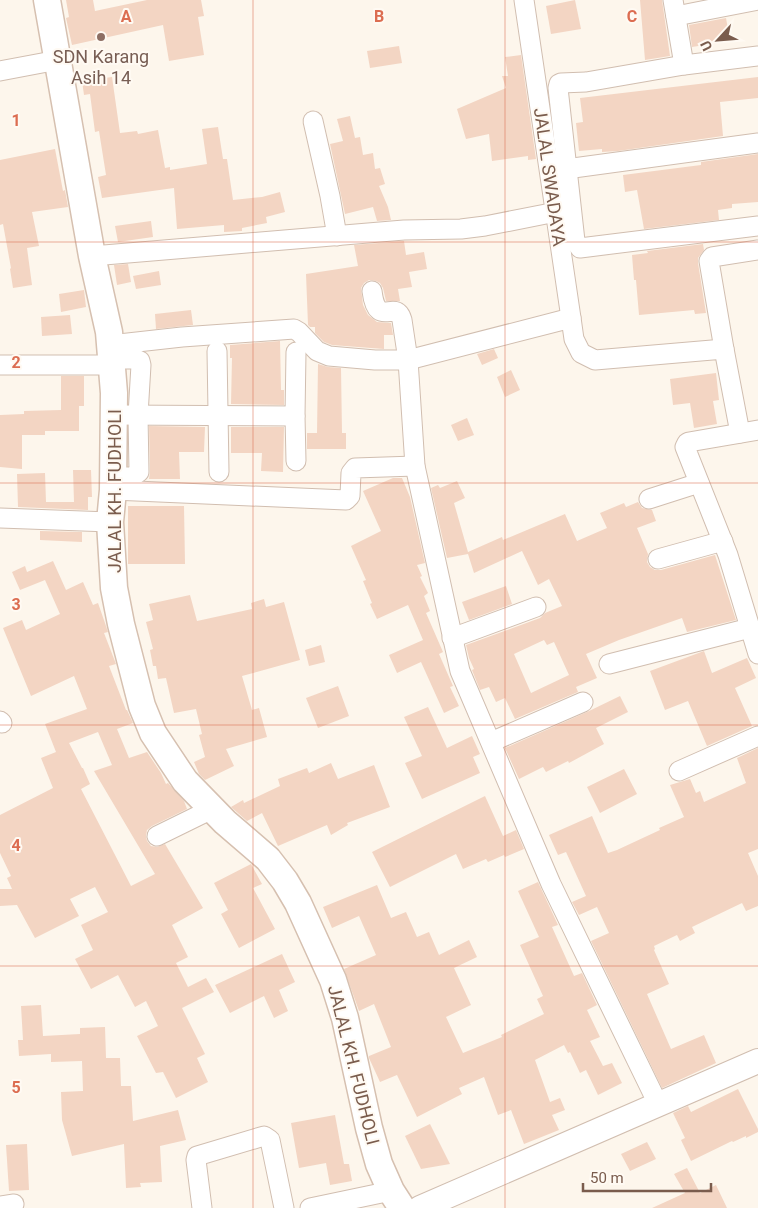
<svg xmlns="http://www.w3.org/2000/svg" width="758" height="1208" font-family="Roboto,sans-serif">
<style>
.building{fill:#f3d5c3;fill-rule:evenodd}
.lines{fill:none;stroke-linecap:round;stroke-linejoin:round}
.minor-casing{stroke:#d1beb0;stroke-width:21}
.tertiary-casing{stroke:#d1beb0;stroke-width:26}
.secondary-casing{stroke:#d6c0b0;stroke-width:29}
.minor{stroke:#fff;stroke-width:19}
.tertiary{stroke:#fff;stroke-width:24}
.secondary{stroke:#fff;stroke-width:26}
.grid{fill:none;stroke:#dc6d51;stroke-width:1;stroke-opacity:0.55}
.education-dot{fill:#8d6e63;stroke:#fffaf3;stroke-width:2}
.labels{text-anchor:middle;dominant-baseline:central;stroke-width:4;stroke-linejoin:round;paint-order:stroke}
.education-label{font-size:18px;fill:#785e54;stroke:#fffaf3}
.street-label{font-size:18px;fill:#7a5c4d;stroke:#fffaf3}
.grid-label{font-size:16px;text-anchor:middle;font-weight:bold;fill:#dc6d51;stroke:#fffaf3;stroke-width:4;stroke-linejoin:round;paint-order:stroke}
</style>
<rect width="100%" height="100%" fill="#fdf6ec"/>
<!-- building -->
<g class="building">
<polygon points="66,0 93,0 95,11 147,0 201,0 204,16 198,17 204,55 169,61 163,25 72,45 66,18 69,17"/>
<polygon points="575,0 581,29 551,34 546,6"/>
<polygon points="640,0 662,0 670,56 645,60"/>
<polygon points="726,18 730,41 692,47 689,25"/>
<polygon points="399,46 402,63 370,68 367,51"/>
<polygon points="521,55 536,159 528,160 528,156 492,161 489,134 466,139 457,109 506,88 502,76 508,76 505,57"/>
<polygon points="112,77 120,133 137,131 138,134 158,130 165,168 170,167 170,170 207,164 202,129 218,127 223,159 227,159 233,200 262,197 280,192 285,212 266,217 267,223 242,228 242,231 224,232 224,225 177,229 174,188 102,198 98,177 106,175 99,131 95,132 90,94 84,95 82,81"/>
<polygon points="758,77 758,98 720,102 723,136 618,151 602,152 602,149 579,151 576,123 583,122 580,98"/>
<polygon points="350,116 355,138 360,137 363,155 373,153 375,169 380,168 385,184 379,186 388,207 391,220 377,221 373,207 345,214 330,144 343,141 337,119"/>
<polygon points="55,149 63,191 65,190 68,207 32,212 39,246 27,248 32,285 13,288 10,269 11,268 3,224 0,225 0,160"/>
<polygon points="758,154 758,202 732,204 732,208 718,210 719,220 644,229 637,190 625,192 623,175 701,165 701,162"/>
<polygon points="151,221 153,237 118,242 115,226"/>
<polygon points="404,241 406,255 424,252 427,269 409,272 412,287 398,289 400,301 386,301 383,288 380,283 376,281 369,280 364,283 361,288 363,305 368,315 377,322 391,323 393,335 384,335 384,349 332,345 324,342 315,333 315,327 310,327 308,325 306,274 358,266 354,245"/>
<polygon points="703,244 704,250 698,258 698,263 706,313 695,314 694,310 639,315 636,280 634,280 632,255 648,253 647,251"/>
<polygon points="128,264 131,282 117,285 114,265"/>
<polygon points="159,271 161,285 136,289 133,276"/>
<polygon points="84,290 86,307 61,312 59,294"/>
<polygon points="191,310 193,325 156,329 155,314"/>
<polygon points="70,315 72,334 42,336 41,317"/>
<polygon points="280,341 281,390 284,390 284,405 231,404 232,358 230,358 230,345"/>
<polygon points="494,349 498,358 482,365 477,354"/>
<polygon points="318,364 328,367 341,368 342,433 346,433 346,449 307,449 307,433 317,433"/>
<polygon points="511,370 520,390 505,397 497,377"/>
<polygon points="716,373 719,400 713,401 717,424 694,428 690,403 673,405 670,379"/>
<polygon points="61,376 84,376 84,406 79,406 79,431 45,431 45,435 22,435 22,469 0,467 0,415 24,414 24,411 61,410"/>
<polygon points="467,418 474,435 458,441 451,425"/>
<polygon points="149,426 205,427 204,452 179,452 180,479 149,479 150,472"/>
<polygon points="231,427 284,427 283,472 261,471 262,453 231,453"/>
<polygon points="73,470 91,470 92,497 88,497 88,510 18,507 17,474 45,473 46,502 74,502"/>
<polygon points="393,478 402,478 410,497 425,563 417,565 422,576 420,577 428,593 424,596 430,611 426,613 443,652 439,654 453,686 450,687 459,706 444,713 421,662 397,673 389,655 423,640 408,605 377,619 370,604 372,603 363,581 366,580 351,546 381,531 363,491"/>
<path d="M 457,481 L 465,498 L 454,503 L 468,552 L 502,537 L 503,540 L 565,514 L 577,541 L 607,528 L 600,513 L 624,503 L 626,507 L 638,502 L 642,508 L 652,510 L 656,521 L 637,528 L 648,554 L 647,562 L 650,567 L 655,570 L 661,570 L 715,555 L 736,620 L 687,632 L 682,618 L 619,640 L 586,654 L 597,678 L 576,687 L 578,692 L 515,719 L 505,698 L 496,702 L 489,687 L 480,690 L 472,670 L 474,669 L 469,658 L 466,645 L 540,618 L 545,613 L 562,606 L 549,579 L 538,585 L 522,551 L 474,573 L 468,554 L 447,558 L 431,488 L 438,485 L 440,488 ZM 544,640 L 547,645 L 554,642 L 569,675 L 531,693 L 514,654 Z"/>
<polygon points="128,506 184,506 185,564 128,564"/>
<polygon points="40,531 82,532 82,542 40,540"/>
<path d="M 53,561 L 66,590 L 83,582 L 93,605 L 98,603 L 105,623 L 108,632 L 104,633 L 116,664 L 109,666 L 126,710 L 127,710 L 133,723 L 117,729 L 129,758 L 147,752 L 161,773 L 166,784 L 168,783 L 184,801 L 187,809 L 152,826 L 147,830 L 146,836 L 147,841 L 151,846 L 157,847 L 165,844 L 203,908 L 172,925 L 188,957 L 176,963 L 188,987 L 206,978 L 214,992 L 182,1008 L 205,1054 L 197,1058 L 208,1082 L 176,1098 L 163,1072 L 156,1073 L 137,1036 L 158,1026 L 146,1001 L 135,1007 L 118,975 L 91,989 L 75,959 L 93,950 L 81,925 L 108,912 L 95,887 L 70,899 L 79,916 L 35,938 L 17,905 L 0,906 L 0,889 L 12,889 L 7,878 L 11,876 L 0,853 L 0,815 L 53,788 L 41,758 L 56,752 L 45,724 L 87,709 L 74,676 L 31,696 L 3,628 L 22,620 L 26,630 L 60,614 L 45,580 L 20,590 L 12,572 L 25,566 L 27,572 ZM 98,732 L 112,765 L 94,771 L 155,874 L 131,886 L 81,789 L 90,784 L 83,768 L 82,768 L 69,743 Z"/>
<polygon points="506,586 512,604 469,620 462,602"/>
<polygon points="190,595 197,621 252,609 251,603 264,599 266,607 284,602 300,660 242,676 252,710 259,708 267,737 226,749 234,766 205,780 199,774 194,762 205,757 199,735 202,734 196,709 174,713 166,678 158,679 156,666 153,666 150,650 153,649 146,622 153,620 149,604"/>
<polygon points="321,645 325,662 309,666 305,650"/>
<polygon points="704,651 712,673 747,658 756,678 735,688 752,726 707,746 688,701 665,710 650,671"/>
<polygon points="338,686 349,716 318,728 306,698"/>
<polygon points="620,696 628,712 596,728 604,744 569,763 568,761 546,772 543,767 519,779 505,748 587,712"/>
<polygon points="428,707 447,748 472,736 480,754 473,757 480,773 422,799 405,763 422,756 404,717"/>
<polygon points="758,748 758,849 748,853 758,876 758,906 746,911 742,903 692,927 695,933 680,941 677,935 654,946 655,949 654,950 669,984 647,994 671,1049 704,1035 716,1063 662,1088 591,941 609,933 597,907 579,915 572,902 586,896 566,852 558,855 549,835 592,816 608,853 617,850 660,830 659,828 684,817 670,785 690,779 696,793 700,791 704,802 746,783 737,758"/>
<polygon points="331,763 338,779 374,765 390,807 347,823 348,825 331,835 327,825 278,846 262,813 247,821 231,807 243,800 244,803 280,786 278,779 307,768 309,773"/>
<polygon points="624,769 637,794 600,813 587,787"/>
<polygon points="485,796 503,836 516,830 524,849 505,857 504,855 488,862 486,859 463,869 456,854 390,887 372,852"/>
<polygon points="251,864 262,884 253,888 275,929 239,948 221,914 228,910 214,883"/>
<polygon points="538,882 558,925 552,927 574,976 582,973 597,1005 587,1010 600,1037 590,1041 603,1066 612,1063 622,1083 598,1095 586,1070 580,1073 570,1052 568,1053 564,1045 535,1060 550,1102 560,1098 565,1110 552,1115 559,1130 524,1144 511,1110 498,1115 484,1077 459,1088 462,1094 417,1117 397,1075 380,1082 369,1058 369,1056 391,1047 374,1004 359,1011 344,969 376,955 359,916 332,928 323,907 377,885 391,918 406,912 417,937 429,932 439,955 469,940 477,957 454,968 471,1005 446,1017 463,1053 502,1037 501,1035 544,1014 537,999 543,996 520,945 539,937 518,891"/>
<polygon points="282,954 295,982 279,990 288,1011 274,1018 264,996 230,1013 215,985"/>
<polygon points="41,1005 43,1036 80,1034 80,1028 105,1027 106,1058 120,1058 121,1086 131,1086 133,1121 178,1110 186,1140 160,1146 162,1182 140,1183 141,1187 126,1188 124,1144 72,1156 62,1120 61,1092 83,1091 82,1061 51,1062 51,1054 19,1056 18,1040 23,1040 21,1006"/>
<polygon points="738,1089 758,1129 758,1132 746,1138 746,1136 733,1142 732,1141 691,1161 681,1140 685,1138 673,1113 688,1106 691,1112"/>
<polygon points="335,1115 344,1164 349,1164 352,1181 330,1185 326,1163 299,1168 291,1123"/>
<polygon points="430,1124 450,1164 421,1169 405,1136"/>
<polygon points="647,1142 656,1159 630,1171 621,1154"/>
<polygon points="27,1144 29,1190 9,1191 6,1145"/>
<polygon points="687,1168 700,1193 716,1185 727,1208 652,1208 685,1193 674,1174"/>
</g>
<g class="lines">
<!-- minor casing -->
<g class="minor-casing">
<g id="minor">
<polyline points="524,0 571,318 574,339 581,353 595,360 724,349 740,433"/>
<polyline points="673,0 684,65"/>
<polyline points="676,16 758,0"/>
<polyline points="758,56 684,65 586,82 561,83 559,84 558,88 575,241 580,248 758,226"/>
<polyline points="0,71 58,60"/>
<polyline points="313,121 330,196 337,236"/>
<polyline points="566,169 758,143"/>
<polyline points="92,256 404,230 461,229 485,226 556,212"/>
<path d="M 372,291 C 377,331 396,297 402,320 L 408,360 L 415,466 L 460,671 L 551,884 L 658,1104"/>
<polyline points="110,345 182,337 294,329 299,332 317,351 329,356 375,360 408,360 571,318"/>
<polyline points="724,349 709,261 712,257 758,250"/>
<polyline points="217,351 219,472"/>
<polyline points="112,359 136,359 140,361 141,365 138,415 139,472 132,477 113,477"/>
<polyline points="0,365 113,365"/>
<polyline points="114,415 295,416 296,352"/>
<polyline points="295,416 296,461"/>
<polyline points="758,430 689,442 687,443 685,447 728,555 758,654"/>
<polyline points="113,490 346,500 350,496 351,473 355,468 415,466"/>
<polyline points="649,499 699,483"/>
<polyline points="0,518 110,522"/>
<polyline points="658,559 723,541"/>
<polyline points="452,638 536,607"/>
<polyline points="609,664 750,628"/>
<polyline points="0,721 2,723"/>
<polyline points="491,742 583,702"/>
<polyline points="679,771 758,736"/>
<polyline points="157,836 212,809"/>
<polyline points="0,1206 14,1204"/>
<polyline points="202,1208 196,1160 197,1156 264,1136 270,1140 284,1208"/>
<polyline points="310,1208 391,1191"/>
</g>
</g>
<!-- tertiary casing -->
<g class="tertiary-casing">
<polyline id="tertiary" points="420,1208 758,1061"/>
</g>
<!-- secondary casing -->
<g class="secondary-casing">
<polyline id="secondary" points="47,0 92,256 109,332 114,393 113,490 110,522 114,588 121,624 142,706 153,733 185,781 225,822 268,859 285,881 298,903 333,980 345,1018 369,1128 379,1164 391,1191 402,1208"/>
</g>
<!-- minor -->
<use href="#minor" class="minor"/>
<!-- tertiary -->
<use href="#tertiary" class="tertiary"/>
<!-- secondary -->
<use href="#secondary" class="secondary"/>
</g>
<!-- grid -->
<path class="grid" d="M 253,0 L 253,1208M 505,0 L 505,1208M 0,242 L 758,242M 0,483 L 758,483M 0,725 L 758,725M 0,966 L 758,966"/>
<!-- markers -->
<circle class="education-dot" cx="101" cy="37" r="5"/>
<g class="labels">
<!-- education labels -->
<g class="education-label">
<text x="101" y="56">SDN Karang<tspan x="101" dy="21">Asih 14</tspan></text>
</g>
<!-- street labels -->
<g class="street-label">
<text transform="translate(550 177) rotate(82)">JALAL SWADAYA</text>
<text transform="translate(114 491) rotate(-90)">JALAL KH. FUDHOLI</text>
<text transform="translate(354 1065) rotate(76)">JALAL KH. FUDHOLI</text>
</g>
</g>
<g class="grid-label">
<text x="126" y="22">A</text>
<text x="379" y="22">B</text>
<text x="632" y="22">C</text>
<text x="16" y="126">1</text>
<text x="16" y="368">2</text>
<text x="16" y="610">3</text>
<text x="16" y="851">4</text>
<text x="16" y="1093">5</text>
</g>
<!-- north arrow -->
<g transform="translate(718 40) rotate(244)" stroke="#fffaf3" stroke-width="4" paint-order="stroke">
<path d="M0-4L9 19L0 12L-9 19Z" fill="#7a5c4d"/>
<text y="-8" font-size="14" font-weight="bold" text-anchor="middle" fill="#7a5c4d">U</text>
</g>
<!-- scale -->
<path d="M583 1183v8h128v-8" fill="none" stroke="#7a5c4d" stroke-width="2.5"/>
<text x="590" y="1183" font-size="15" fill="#7a5c4d" stroke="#fffaf3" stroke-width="4" paint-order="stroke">50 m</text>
</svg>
